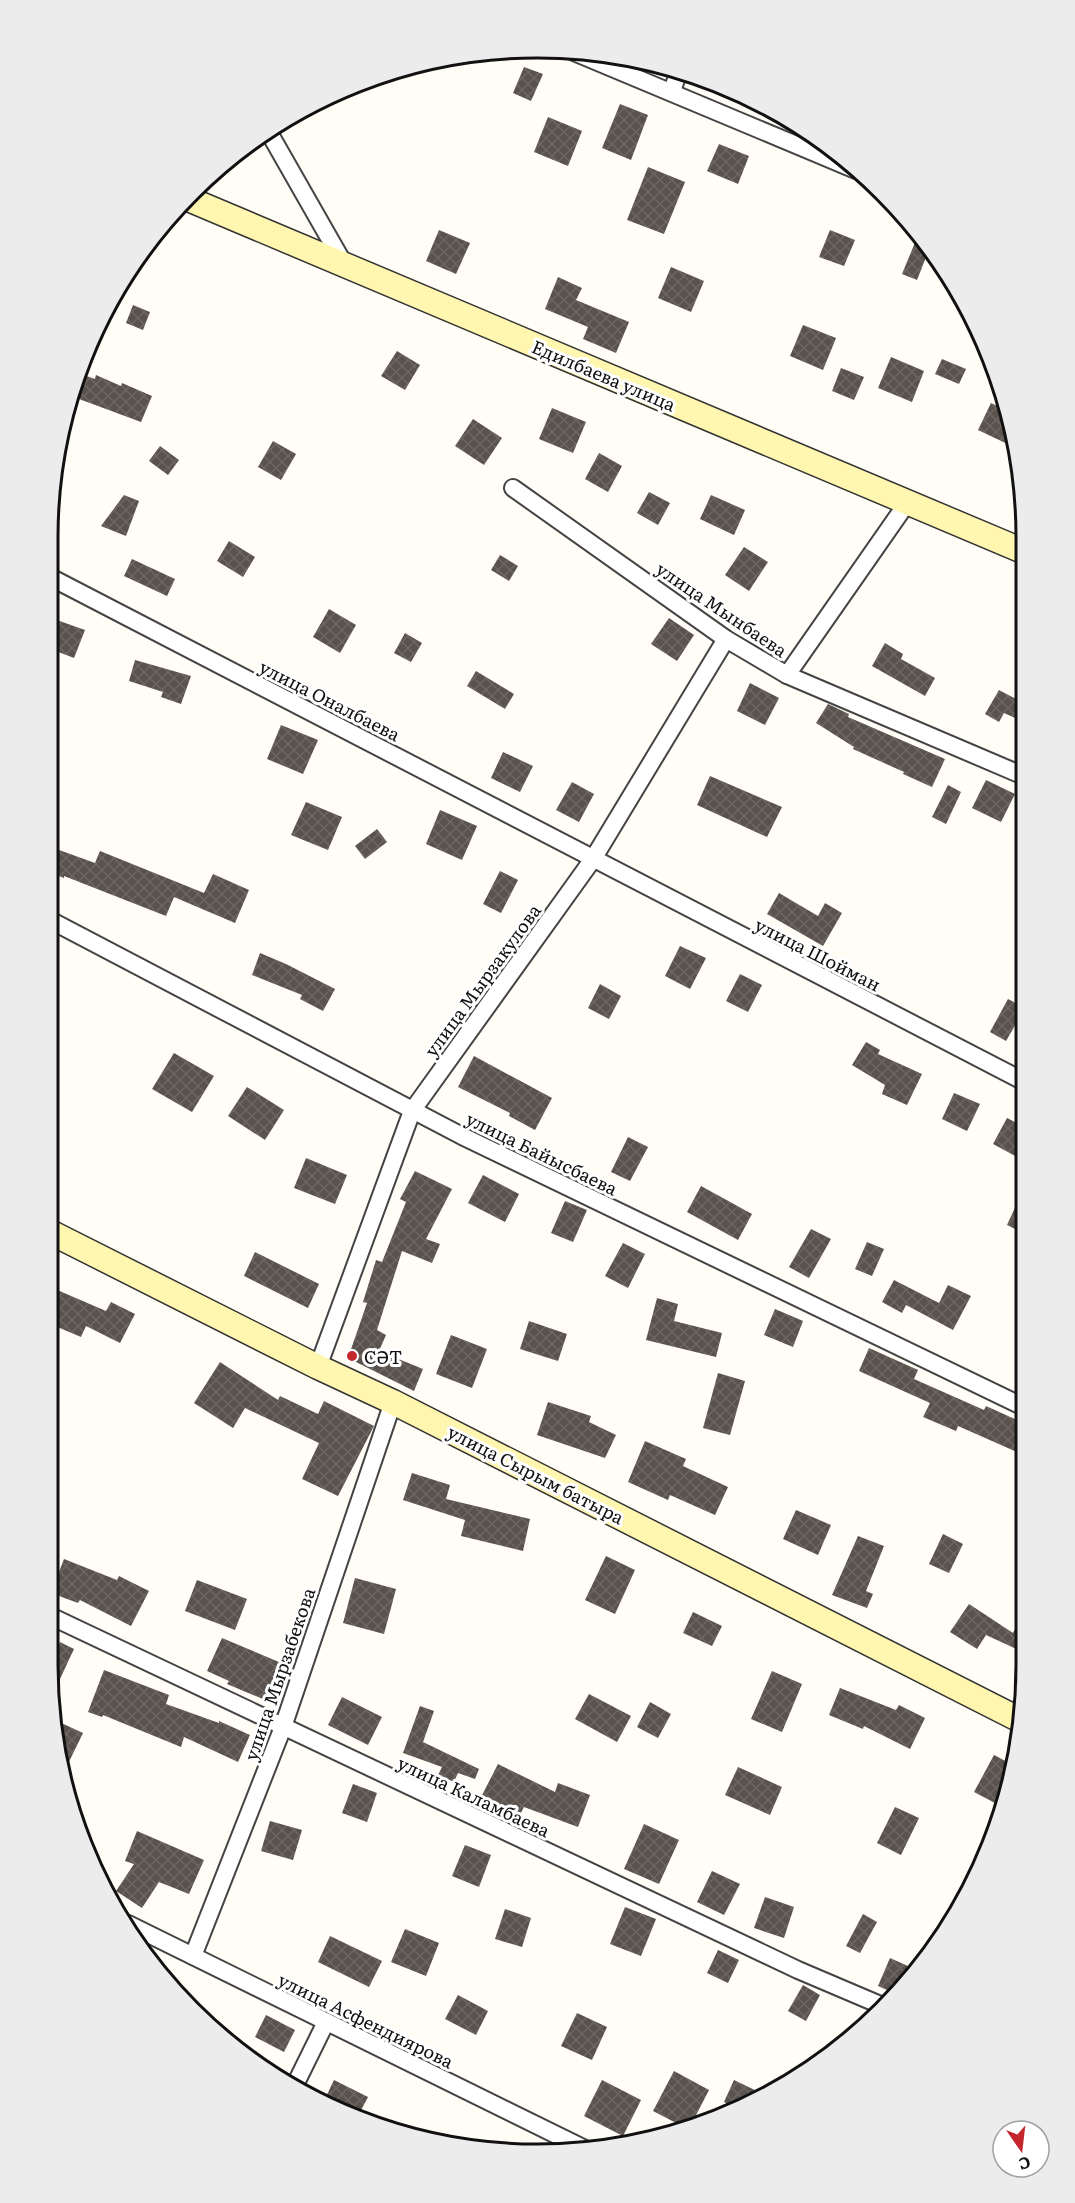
<svg xmlns="http://www.w3.org/2000/svg" width="1075" height="2203" font-family="Literata,serif">
<style>
.building{fill:url(#building-cross-hatch)}
.lines{fill:none;stroke-linecap:round;stroke-linejoin:round}
.street-casing{stroke:#444;stroke-width:20}
.secondary-casing{stroke:#333;stroke-width:27}
.street{stroke:#fff;stroke-width:16}
.secondary{stroke:#fff6b0;stroke-width:24}
.poi-dot{fill:#c4262e;stroke:#fff;stroke-width:2}
.labels{text-anchor:middle;dominant-baseline:central;stroke-width:6;stroke-linejoin:round;paint-order:stroke}
.street-label{font-size:18px;fill:#111;stroke:#fff}
.poi-label{font-size:18px;fill:#111;stroke:#fff;text-anchor:start}
.rim{fill:none;stroke:#111;stroke-width:3}
</style>
<defs>
<pattern id="building-cross-hatch" width="8" height="8" patternUnits="userSpaceOnUse" patternTransform="scale(1.5)"><rect width="8" height="8" fill="#5a524d"/><path d="M0 0l8 8M0 8l8-8" fill="none" stroke="#6d6662"/></pattern>
</defs>
<rect width="100%" height="100%" fill="#fffdf5"/>
<!-- building -->
<g class="building">
<polygon points="524,67 543,74 531,101 513,93"/>
<polygon points="620,104 648,115 631,160 602,148"/>
<polygon points="548,117 582,131 568,166 534,152"/>
<polygon points="719,144 749,156 738,184 707,171"/>
<polygon points="648,167 685,182 664,234 627,220"/>
<polygon points="439,230 470,243 456,274 426,261"/>
<polygon points="830,230 855,240 844,266 819,257"/>
<polygon points="919,233 930,247 917,280 902,274"/>
<polygon points="671,267 704,281 691,312 658,298"/>
<polygon points="558,277 582,288 576,300 629,322 616,353 583,339 588,327 545,309"/>
<polygon points="133,305 150,312 143,330 126,323"/>
<polygon points="803,325 836,338 823,370 790,356"/>
<polygon points="397,351 420,365 405,390 381,376"/>
<polygon points="891,357 924,371 912,402 878,388"/>
<polygon points="942,359 966,369 959,384 935,374"/>
<polygon points="841,368 864,377 854,400 832,391"/>
<polygon points="78,373 95,379 96,375 121,386 122,383 152,396 141,422 71,396"/>
<polygon points="991,403 1006,410 1016,448 978,430"/>
<polygon points="552,408 586,422 573,453 539,439"/>
<polygon points="473,419 502,438 484,465 455,446"/>
<polygon points="273,441 296,454 281,480 258,467"/>
<polygon points="160,446 179,460 168,475 149,461"/>
<polygon points="599,453 622,466 608,492 585,479"/>
<polygon points="649,492 670,503 658,525 637,513"/>
<polygon points="124,495 139,501 126,536 101,526"/>
<polygon points="711,495 745,510 734,535 700,519"/>
<polygon points="229,541 255,557 243,577 217,561"/>
<polygon points="744,547 768,562 749,591 725,575"/>
<polygon points="500,555 518,566 509,581 491,570"/>
<polygon points="132,559 175,579 167,596 124,576"/>
<polygon points="329,609 356,625 340,653 313,637"/>
<polygon points="669,618 694,635 677,661 651,644"/>
<polygon points="54,619 85,630 74,658 48,648 48,633"/>
<polygon points="405,633 422,643 411,662 394,653"/>
<polygon points="885,643 903,654 901,659 935,678 925,696 872,666"/>
<polygon points="135,660 191,676 181,704 161,697 163,692 129,681"/>
<polygon points="476,671 514,694 505,709 467,686"/>
<polygon points="750,683 779,698 765,725 737,711"/>
<polygon points="999,690 1024,703 1024,722 1004,713 999,722 985,714"/>
<polygon points="828,704 849,714 848,717 945,759 932,787 903,774 904,772 853,749 854,747 816,723"/>
<polygon points="281,725 318,740 303,774 267,759"/>
<polygon points="503,752 533,766 520,792 491,778"/>
<polygon points="710,776 782,807 767,837 697,805"/>
<polygon points="986,780 1015,794 1001,822 972,808"/>
<polygon points="572,782 594,794 579,822 556,810"/>
<polygon points="948,785 961,792 946,824 932,817"/>
<polygon points="306,802 342,817 328,850 291,835"/>
<polygon points="440,810 477,826 462,860 426,844"/>
<polygon points="377,829 387,842 365,859 355,846"/>
<polygon points="48,846 95,863 100,851 204,893 213,874 249,890 235,923 174,897 166,916 64,876 64,878 48,872"/>
<polygon points="500,871 518,880 501,913 483,904"/>
<polygon points="779,893 818,916 825,903 842,913 823,946 767,914"/>
<polygon points="680,946 706,958 690,989 665,976"/>
<polygon points="260,953 286,964 335,989 323,1011 300,999 302,995 252,975"/>
<polygon points="740,974 762,985 748,1012 726,1001"/>
<polygon points="600,984 621,996 609,1019 588,1008"/>
<polygon points="1008,999 1025,1008 1006,1041 990,1032"/>
<polygon points="866,1042 880,1050 878,1054 922,1074 907,1105 882,1094 885,1085 852,1065"/>
<polygon points="174,1053 214,1076 192,1112 152,1089"/>
<polygon points="474,1056 552,1098 535,1130 509,1116 510,1113 458,1087"/>
<polygon points="247,1087 284,1110 265,1140 228,1116"/>
<polygon points="954,1093 980,1104 967,1131 942,1119"/>
<polygon points="1007,1118 1025,1127 1025,1146 1019,1158 993,1144"/>
<polygon points="628,1137 648,1147 630,1181 611,1172"/>
<polygon points="306,1158 347,1175 335,1204 294,1188"/>
<polygon points="415,1171 452,1189 426,1239 440,1244 432,1263 402,1251 377,1330 386,1335 379,1351 423,1369 414,1391 348,1358 367,1303 363,1302 376,1260 382,1262 406,1202 400,1199"/>
<polygon points="483,1175 519,1194 505,1222 468,1203"/>
<polygon points="701,1186 752,1214 738,1240 687,1212"/>
<polygon points="1025,1186 1025,1234 1007,1225"/>
<polygon points="565,1201 587,1210 573,1242 551,1233"/>
<polygon points="811,1229 831,1239 809,1278 789,1267"/>
<polygon points="867,1242 884,1249 872,1276 855,1269"/>
<polygon points="623,1243 645,1254 628,1288 605,1276"/>
<polygon points="255,1252 319,1284 308,1308 244,1276"/>
<polygon points="894,1280 939,1303 948,1285 971,1296 953,1330 906,1305 902,1313 882,1302"/>
<polygon points="48,1286 106,1311 111,1302 135,1314 120,1343 86,1326 81,1337 48,1323"/>
<polygon points="657,1298 678,1304 674,1321 722,1333 716,1357 646,1340"/>
<polygon points="775,1309 803,1321 793,1347 764,1335"/>
<polygon points="529,1321 567,1334 558,1361 520,1349"/>
<polygon points="451,1335 487,1349 472,1388 436,1374"/>
<polygon points="869,1348 918,1370 914,1379 984,1410 986,1406 1026,1424 1026,1437 1019,1453 958,1426 956,1431 923,1417 930,1403 859,1371"/>
<polygon points="220,1362 278,1400 280,1396 318,1414 324,1401 374,1426 338,1496 302,1479 319,1443 245,1408 233,1428 194,1403"/>
<polygon points="718,1373 745,1381 730,1435 703,1428"/>
<polygon points="548,1402 591,1416 589,1422 616,1435 605,1458 537,1435"/>
<polygon points="645,1441 686,1459 683,1466 728,1487 715,1515 670,1495 668,1500 628,1482"/>
<polygon points="412,1473 450,1485 446,1499 530,1519 523,1551 461,1536 465,1520 403,1500"/>
<polygon points="796,1510 831,1525 818,1555 783,1539"/>
<polygon points="943,1534 963,1544 949,1573 929,1564"/>
<polygon points="858,1536 884,1546 866,1591 873,1594 867,1608 832,1595"/>
<polygon points="606,1556 635,1570 615,1614 585,1600"/>
<polygon points="64,1559 117,1580 119,1576 149,1591 131,1626 80,1600 78,1603 51,1593"/>
<polygon points="355,1578 396,1589 384,1634 343,1623"/>
<polygon points="197,1580 247,1599 235,1630 185,1611"/>
<polygon points="969,1604 1013,1633 1027,1605 1027,1654 986,1635 977,1649 950,1632"/>
<polygon points="693,1612 722,1626 712,1646 683,1633"/>
<polygon points="222,1638 286,1665 270,1702 227,1684 229,1681 207,1671"/>
<polygon points="60,1642 74,1649 53,1694 48,1667"/>
<polygon points="104,1670 169,1695 166,1704 219,1723 219,1721 250,1735 238,1762 184,1737 181,1747 103,1715 102,1717 88,1712"/>
<polygon points="772,1671 802,1684 782,1732 751,1719"/>
<polygon points="840,1688 896,1710 899,1705 925,1718 910,1749 864,1726 863,1729 829,1715"/>
<polygon points="589,1694 631,1716 617,1742 575,1719"/>
<polygon points="342,1697 382,1717 368,1745 328,1725"/>
<polygon points="650,1702 671,1714 658,1738 637,1727"/>
<polygon points="420,1706 434,1711 423,1742 479,1769 475,1779 458,1773 454,1782 438,1775 442,1767 403,1753"/>
<polygon points="57,1721 83,1733 65,1770 60,1736"/>
<polygon points="994,1755 1015,1766 995,1803 974,1792"/>
<polygon points="498,1764 555,1792 558,1783 590,1795 578,1827 524,1807 515,1824 477,1805"/>
<polygon points="738,1767 782,1787 770,1815 725,1795"/>
<polygon points="353,1784 377,1793 367,1822 342,1813"/>
<polygon points="895,1807 919,1818 901,1855 877,1843"/>
<polygon points="270,1821 302,1830 293,1860 261,1851"/>
<polygon points="644,1824 679,1840 659,1884 624,1869"/>
<polygon points="137,1831 204,1860 189,1894 159,1882 142,1908 116,1891 134,1864 125,1861"/>
<polygon points="465,1845 491,1855 479,1887 452,1876"/>
<polygon points="712,1871 740,1884 724,1915 697,1902"/>
<polygon points="765,1897 794,1907 784,1938 754,1928"/>
<polygon points="625,1907 656,1919 641,1956 610,1944"/>
<polygon points="505,1909 531,1918 522,1947 495,1939"/>
<polygon points="863,1914 877,1922 860,1953 846,1946"/>
<polygon points="405,1929 439,1943 426,1976 391,1962"/>
<polygon points="330,1936 382,1961 369,1987 318,1962"/>
<polygon points="718,1950 739,1960 728,1983 707,1973"/>
<polygon points="890,1958 917,1970 905,1989 898,1995 878,1986"/>
<polygon points="803,1985 820,1995 806,2021 788,2011"/>
<polygon points="458,1995 488,2011 476,2035 445,2019"/>
<polygon points="577,2013 607,2027 592,2060 561,2046"/>
<polygon points="266,2015 295,2030 284,2052 255,2037"/>
<polygon points="674,2071 709,2090 692,2123 682,2126 653,2111"/>
<polygon points="334,2080 368,2097 359,2114 324,2101"/>
<polygon points="602,2080 641,2100 623,2136 584,2116"/>
<polygon points="734,2080 761,2093 755,2104 739,2109 724,2102"/>
</g>
<g class="lines">
<!-- street casing -->
<g class="street-casing">
<g id="street">
<polyline points="574,52 856,170"/>
<polyline points="672,91 679,71"/>
<polyline points="267,129 344,264"/>
<polyline points="513,488 726,639 787,675 1024,776"/>
<polyline points="48,576 1025,1082"/>
<polyline points="787,675 907,503"/>
<polyline points="48,919 462,1136 1026,1408"/>
<polyline points="318,1367 412,1111 593,859 726,639"/>
<polyline points="48,1615 798,1970 885,2007"/>
<polyline points="128,1924 587,2150"/>
<polyline points="193,1956 283,1727 393,1402"/>
<polyline points="293,2089 326,2022"/>
</g>
</g>
<!-- secondary casing -->
<g class="secondary-casing">
<g id="secondary">
<polyline points="186,198 1023,551"/>
<polyline points="48,1231 318,1367 393,1402 1022,1721"/>
</g>
</g>
<!-- street -->
<use href="#street" class="street"/>
<!-- secondary -->
<use href="#secondary" class="secondary"/>
</g>
<!-- markers -->
<circle class="poi-dot" cx="352" cy="1356" r="6"/>
<g class="labels">
<!-- street labels -->
<g class="street-label">
<text transform="translate(604 375) rotate(23)">Едилбаева улица</text>
<text transform="translate(722 609) rotate(34)">улица Мынбаева</text>
<text transform="translate(330 700) rotate(27)">улица Оналбаева</text>
<text transform="translate(818 954) rotate(27)">улица Шойман</text>
<text transform="translate(482 980) rotate(-54)">улица Мырзакулова</text>
<text transform="translate(542 1153) rotate(26)">улица Байысбаева</text>
<text transform="translate(536 1474) rotate(27)">улица Сырым батыра</text>
<text transform="translate(279 1674) rotate(-71)">улица Мырзабекова</text>
<text transform="translate(474 1796) rotate(25)">улица Каламбаева</text>
<text transform="translate(366 2020) rotate(26)">улица Асфендиярова</text>
</g>
<!-- poi labels -->
<g class="poi-label">
<text x="364" y="1356">СƏТ</text>
</g>
</g>
<!-- crop -->
<path d="M0 0H1075V2203H0ZM537 58H537A479 479 0 0 1 1016 537V1665A479 479 0 0 1 537 2144H537A479 479 0 0 1 58 1665V537A479 479 0 0 1 537 58Z" fill="#ececec" fill-rule="evenodd"/>
<path class="rim" d="M537 58H537A479 479 0 0 1 1016 537V1665A479 479 0 0 1 537 2144H537A479 479 0 0 1 58 1665V537A479 479 0 0 1 537 58Z"/>
<!-- north arrow -->
<g transform="translate(1021 2149) rotate(166)"><circle r="28" fill="#ffffff" stroke="#a0a0a0" stroke-width="1.5"/>
<path d="M0-4.5L10 22L0 15L-10 22Z" fill="#c4262e"/>
<text y="-9" font-size="16" font-weight="bold" text-anchor="middle" fill="#111111">С</text>
</g>
</svg>
